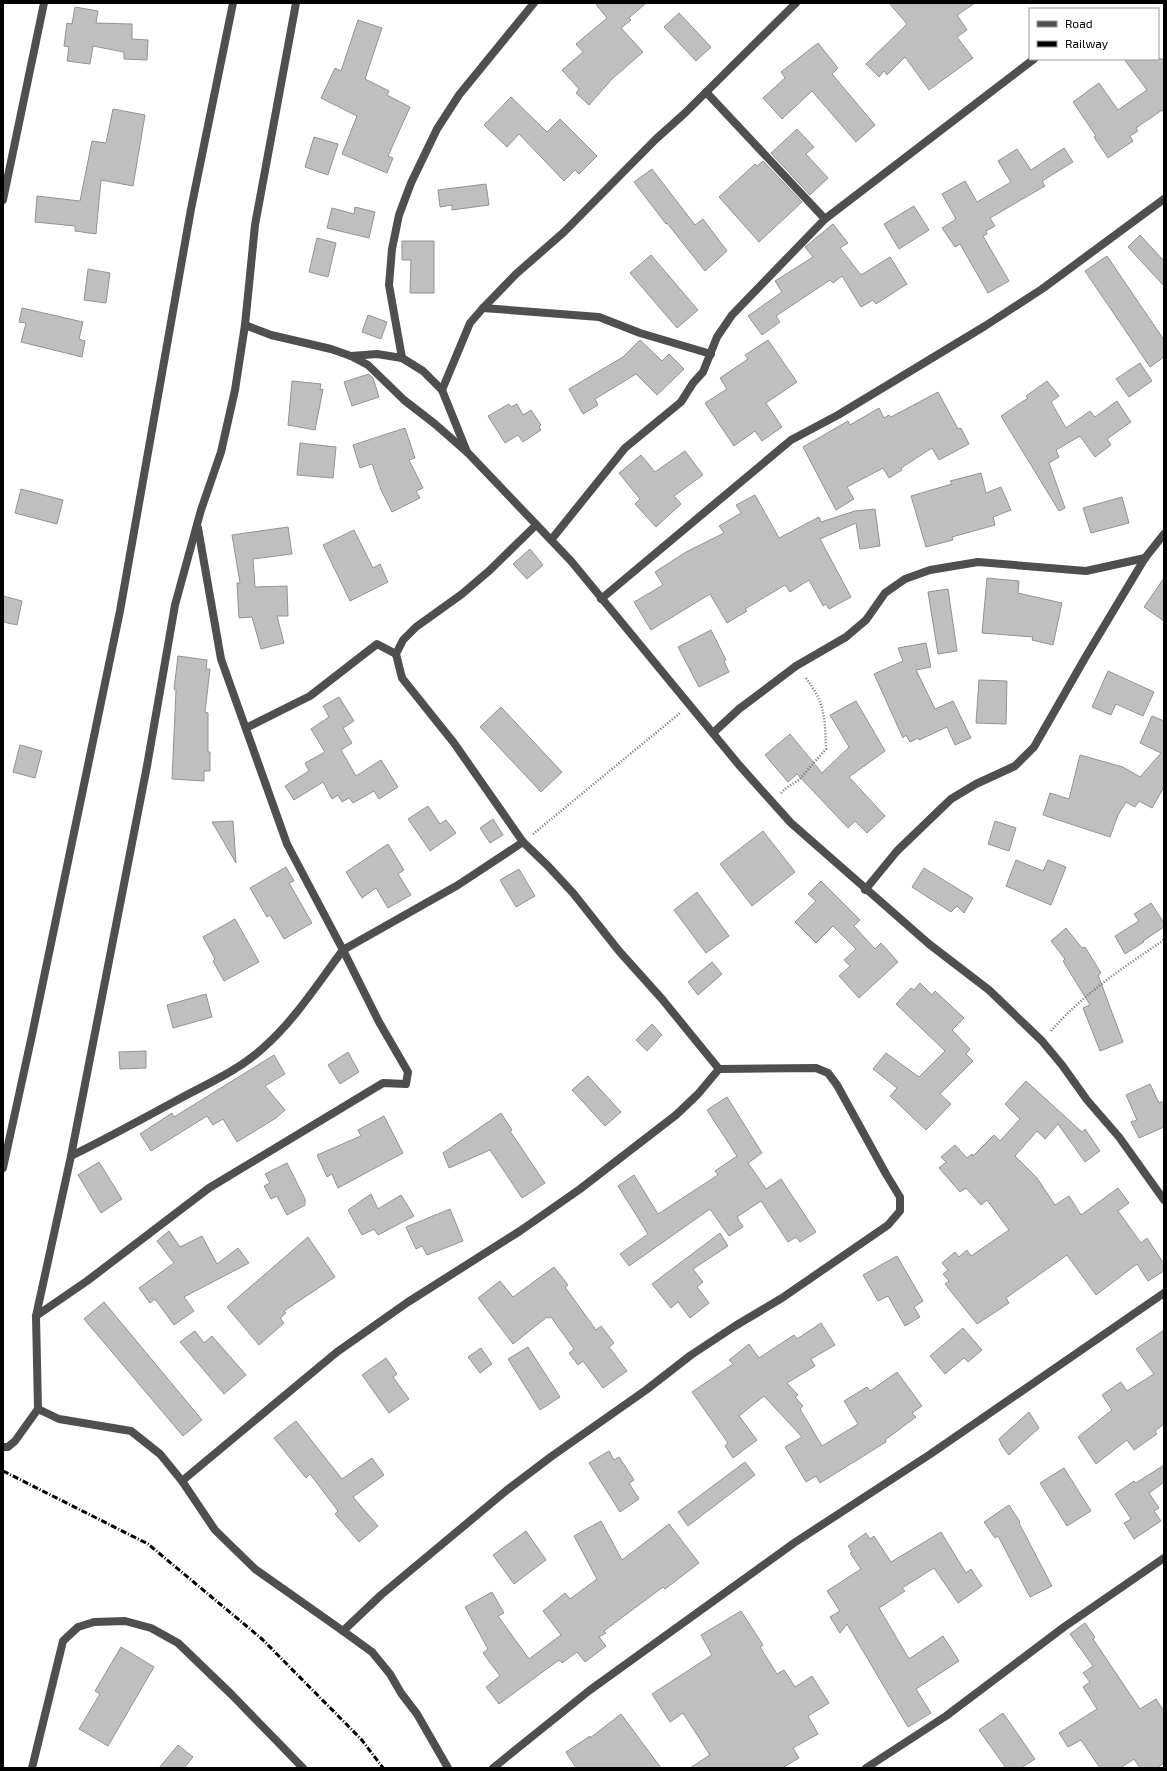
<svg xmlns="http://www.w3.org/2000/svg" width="1167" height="1771" font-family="'Exo 2',sans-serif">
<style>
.building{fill:#bfbfbf;stroke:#939393}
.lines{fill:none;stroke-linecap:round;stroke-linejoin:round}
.path{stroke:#717171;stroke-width:2.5;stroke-dasharray:1 2;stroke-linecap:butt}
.street{stroke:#4f4f4f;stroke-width:8}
.rail{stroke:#000;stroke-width:3;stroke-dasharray:6 2 1 2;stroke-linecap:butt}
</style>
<rect width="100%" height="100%" fill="#fff"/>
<!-- building -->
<g class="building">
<polygon points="595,3 646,3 629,18 631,20 621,28 643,52 612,79 589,105 576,93 579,89 562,70 583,52 576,44 607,18"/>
<polygon points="889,3 975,3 957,15 967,30 957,37 973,58 929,90 905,57 887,75 884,71 879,77 866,64 907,24"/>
<polygon points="75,7 98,11 96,23 132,24 132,39 148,40 147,60 124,59 124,52 93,46 90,64 67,61 69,47 64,46 67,23 72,24"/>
<polygon points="679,13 711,47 696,61 664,27"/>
<polygon points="358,20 382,28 365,79 389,91 387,95 410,107 388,156 393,158 387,173 342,154 357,116 321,98 335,68 341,71"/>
<polygon points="818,43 838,68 832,74 875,125 856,142 812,91 782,119 763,98 785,78 781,72"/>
<polygon points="1124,59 1164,59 1164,113 1162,110 1136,128 1138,131 1130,136 1133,141 1108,158 1094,137 1096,136 1073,102 1099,83 1118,110 1147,90"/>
<polygon points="511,97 547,132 560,119 597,156 579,174 575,170 564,181 519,134 507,147 484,125"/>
<polygon points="113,109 145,115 133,186 101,180 96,234 75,231 75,226 35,222 37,196 80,201 92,141 106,143"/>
<polygon points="797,129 814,147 806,154 828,178 810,195 771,153"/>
<polygon points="314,137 338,144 328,175 305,167"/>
<polygon points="1064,148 1073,162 1042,181 1045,186 990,218 995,226 986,231 987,234 983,236 1009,281 988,293 960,244 955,247 942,228 956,219 942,194 965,181 977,202 1011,182 998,161 1017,149 1031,170"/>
<polygon points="763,161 802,202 759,242 719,197 755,164 757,166"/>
<polygon points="652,169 695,225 703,219 727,251 705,271 667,223 666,224 634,182"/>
<polygon points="486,184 489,205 452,210 452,205 440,207 438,190"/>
<polygon points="914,206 929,230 899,249 884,224"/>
<polygon points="355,207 375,212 369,238 327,228 332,208 354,214"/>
<polygon points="833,224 848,243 840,248 861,275 890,257 907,284 876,304 873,300 861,307 842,276 833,283 830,280 776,316 780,322 762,335 748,316 782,292 775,281 813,257 805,247"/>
<polygon points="1140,235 1164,261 1164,286 1128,247"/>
<polygon points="317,238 336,243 328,277 309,272"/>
<polygon points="402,241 434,241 434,293 410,293 411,260 402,260"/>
<polygon points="651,255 698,310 677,328 630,273"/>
<polygon points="1107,256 1164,340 1164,357 1150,367 1085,271"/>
<polygon points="88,269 110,273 106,303 84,300"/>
<polygon points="22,308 83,322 79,339 85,341 82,357 21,342 26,323 19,322"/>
<polygon points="368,315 387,322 381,339 362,332"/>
<polygon points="640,340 662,361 669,354 684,369 657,395 636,374 595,399 598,405 583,414 569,389 623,357"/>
<polygon points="768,340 797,382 766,403 782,427 762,441 755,431 734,446 705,403 727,389 720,378 748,359 745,355"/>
<polygon points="1140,363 1152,381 1129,397 1116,379"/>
<polygon points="369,374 373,378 379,397 352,406 344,382"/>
<polygon points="292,381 321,384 320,390 323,389 315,430 288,425"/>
<polygon points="1047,381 1059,396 1051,402 1066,428 1090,411 1095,417 1117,401 1131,422 1107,439 1111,445 1095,457 1080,436 1056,450 1059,457 1049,463 1065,508 1059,511 1001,416 1028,398 1026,396"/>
<polygon points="938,392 958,429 961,428 969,444 939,460 932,448 901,468 902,470 889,478 883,468 847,487 854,499 836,510 803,447 848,421 850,425 879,408 884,418 889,415 891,417"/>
<polygon points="509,404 511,407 517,404 523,415 531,410 541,425 539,427 541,430 523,442 518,435 505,443 488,416"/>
<polygon points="405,428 415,458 409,460 423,488 416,491 420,498 392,512 381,490 372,464 360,468 353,445"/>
<polygon points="300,443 336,447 333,478 297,475"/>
<polygon points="685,451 703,475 674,496 681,504 656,527 635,504 640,499 619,473 641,455 655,472"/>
<polygon points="981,473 986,493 1001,487 1011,510 993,517 995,525 952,537 953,540 926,547 911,496 952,484 950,481"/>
<polygon points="21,489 63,500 57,524 15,513"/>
<polygon points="755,495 779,538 819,517 821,522 855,511 875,509 880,546 860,549 856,523 820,539 851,597 829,609 826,604 823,606 809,580 790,592 785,585 745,609 747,611 727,623 710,594 651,630 634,602 663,585 655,572 686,552 724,533 719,526 741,513 736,505"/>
<polygon points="1122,497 1129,523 1091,533 1083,508"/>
<polygon points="288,527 292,554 253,559 255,587 287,586 288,616 277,616 284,643 261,649 252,617 239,618 237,583 240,583 232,535"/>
<polygon points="354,530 373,568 380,564 388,582 350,601 323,545"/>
<polygon points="530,549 543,565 527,579 513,564"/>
<polygon points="987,578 1019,581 1018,593 1062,603 1053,645 1032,640 1033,637 982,633"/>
<polygon points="1164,578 1164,621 1144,607"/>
<polygon points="948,589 957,651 938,654 928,592"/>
<polygon points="3,596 22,601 17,625 3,622"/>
<polygon points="711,630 726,660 724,661 729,672 699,687 678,647"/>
<polygon points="926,643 931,667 916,670 935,709 953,701 971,738 955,745 947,727 919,740 918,738 910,742 906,735 903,738 874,674 903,661 898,648"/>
<polygon points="178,656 207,660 206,669 210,669 205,712 208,713 208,752 210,752 210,771 204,771 204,781 172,779 176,690 174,689"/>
<polygon points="1108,671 1154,692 1143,716 1116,704 1111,715 1092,707"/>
<polygon points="979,680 1007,681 1006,724 976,723"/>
<polygon points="339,697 354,721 343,728 352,743 341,750 356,776 381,760 398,787 379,799 374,791 353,803 349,798 342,802 338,795 332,799 323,782 294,800 285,786 309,771 305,763 325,752 311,729 329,717 323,706"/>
<polygon points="856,701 885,751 849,777 885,816 867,833 855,821 848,828 797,774 788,782 765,755 790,734 822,773 849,747 830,715"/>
<polygon points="501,707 562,772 541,792 480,727"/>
<polygon points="1152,716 1164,721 1164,787 1152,808 1139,801 1135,807 1126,802 1118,815 1110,837 1043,815 1050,793 1069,799 1080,755 1123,767 1140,777 1161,753 1140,743"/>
<polygon points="20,745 42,751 35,778 13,772"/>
<polygon points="428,806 440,824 446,820 456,833 430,851 408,819"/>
<polygon points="493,819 503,835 490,843 480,828"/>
<polygon points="233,821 236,863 212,822"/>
<polygon points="995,821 1016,828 1009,851 988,844"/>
<polygon points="763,831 795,872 752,906 720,864"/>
<polygon points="388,844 404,870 398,874 411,895 388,908 376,888 362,898 346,872"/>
<polygon points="1016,860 1043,871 1048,860 1066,867 1051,905 1006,886"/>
<polygon points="286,867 294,881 289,883 312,923 284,939 270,915 267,917 250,888"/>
<polygon points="924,868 973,898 964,913 957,906 951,912 912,887"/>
<polygon points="519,869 535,896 516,907 500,880"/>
<polygon points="821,881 860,920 854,926 875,949 881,943 898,962 859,998 839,976 850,966 844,960 856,949 833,926 816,943 795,922 816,901 808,894"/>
<polygon points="697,892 729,936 706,953 674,910"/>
<polygon points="1151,903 1164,923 1164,927 1143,941 1144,942 1125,954 1115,936 1139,921 1134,914"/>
<polygon points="235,919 259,962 224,981 213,961 215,959 203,937"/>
<polygon points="1066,928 1082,948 1085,947 1101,973 1098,975 1123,1042 1100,1051 1083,1008 1090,1005 1063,961 1065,959 1051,941"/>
<polygon points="712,962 722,974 698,995 688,982"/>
<polygon points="920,983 932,995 935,991 964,1018 952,1030 970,1049 966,1054 973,1061 940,1094 951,1104 926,1130 890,1096 897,1088 873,1069 886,1053 919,1077 945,1051 896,1004 911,988 914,990"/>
<polygon points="206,994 212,1017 173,1028 167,1005"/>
<polygon points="652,1024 662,1035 647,1051 636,1040"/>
<polygon points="146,1051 146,1068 120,1069 119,1052"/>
<polygon points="348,1052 359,1072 340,1084 328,1065"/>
<polygon points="274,1055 285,1074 265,1086 285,1110 276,1118 237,1142 223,1119 213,1125 207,1116 151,1151 140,1134 172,1113 174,1117"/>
<polygon points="588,1076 621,1112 605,1126 572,1090"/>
<polygon points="1026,1081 1082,1132 1085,1129 1100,1151 1085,1162 1058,1124 1045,1139 1037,1131 1015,1156 1037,1178 1055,1205 1069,1196 1081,1215 1118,1188 1129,1203 1118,1211 1141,1243 1147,1238 1164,1264 1164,1271 1148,1281 1137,1264 1096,1295 1067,1255 1006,1298 1009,1303 977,1324 945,1284 949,1281 943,1274 948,1270 942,1263 955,1252 959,1257 967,1250 971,1256 1009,1230 987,1200 981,1205 966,1188 960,1192 939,1168 946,1162 941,1157 955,1145 967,1158 972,1154 973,1156 994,1135 1000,1141 1020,1119 1005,1104"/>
<polygon points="1150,1084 1159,1103 1164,1101 1164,1127 1139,1138 1131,1122 1137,1120 1126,1095"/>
<polygon points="727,1097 762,1153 748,1163 766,1189 781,1179 816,1232 800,1242 796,1237 788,1242 761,1201 737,1217 743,1227 729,1236 710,1209 629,1266 620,1254 648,1234 618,1186 634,1175 658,1214 718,1175 715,1171 737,1156 707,1110"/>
<polygon points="501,1113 512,1130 510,1131 545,1183 522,1198 490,1150 449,1168 443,1153"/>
<polygon points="384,1116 403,1153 338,1188 332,1174 327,1177 317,1155 361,1136 358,1130"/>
<polygon points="99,1162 122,1199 101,1213 78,1175"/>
<polygon points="287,1163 305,1199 305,1205 287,1215 277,1196 271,1199 264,1186 270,1183 265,1174"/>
<polygon points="371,1194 378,1209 401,1195 414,1216 378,1235 374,1229 362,1235 348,1210"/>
<polygon points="450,1209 463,1241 427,1255 422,1246 416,1249 406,1227"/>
<polygon points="169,1231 180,1247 202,1236 217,1264 238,1248 249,1263 184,1297 194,1311 174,1325 155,1299 150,1303 139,1288 174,1263 157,1241"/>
<polygon points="720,1233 728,1246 693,1269 703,1282 697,1287 709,1303 690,1318 678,1302 671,1308 652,1284"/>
<polygon points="308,1237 335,1277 284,1311 286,1313 280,1318 284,1323 259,1345 227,1307"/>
<polygon points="897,1256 923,1301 914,1307 920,1317 905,1326 888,1296 878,1301 863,1275"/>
<polygon points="554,1267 568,1285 565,1287 596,1330 601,1326 614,1343 609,1347 627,1371 603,1388 583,1361 578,1365 569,1353 574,1349 551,1317 549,1318 547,1317 513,1344 478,1298 500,1281 513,1297"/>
<polygon points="104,1302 202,1420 183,1436 84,1319"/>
<polygon points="821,1323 835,1345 811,1359 815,1366 787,1383 798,1395 795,1397 803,1406 800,1409 822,1446 858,1424 844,1401 867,1387 870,1391 897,1372 922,1406 912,1413 916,1417 885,1440 886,1442 820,1483 816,1476 806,1482 785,1447 802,1437 764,1396 739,1416 757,1440 733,1458 725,1446 728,1443 692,1392 733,1364 729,1360 749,1344 759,1358 794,1335 797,1339"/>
<polygon points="963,1328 982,1350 968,1362 964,1358 945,1374 930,1356"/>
<polygon points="1164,1330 1164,1424 1155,1431 1157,1434 1134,1450 1127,1440 1096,1464 1078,1437 1112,1410 1102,1395 1121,1382 1127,1391 1154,1374 1136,1349"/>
<polygon points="195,1331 204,1343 212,1336 246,1375 224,1394 180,1342"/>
<polygon points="528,1347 560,1397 540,1410 508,1359"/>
<polygon points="481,1348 492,1364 480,1373 468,1357"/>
<polygon points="386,1358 397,1374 393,1377 409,1399 389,1413 362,1375"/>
<polygon points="1029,1412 1039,1428 1009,1455 1002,1446 999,1439"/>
<polygon points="296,1421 342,1479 372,1458 384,1475 353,1497 378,1526 359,1542 335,1514 338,1511 310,1474 306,1478 274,1438"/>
<polygon points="609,1451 614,1460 619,1457 634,1480 629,1483 639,1499 620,1512 589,1463"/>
<polygon points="745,1462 755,1475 688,1526 678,1512"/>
<polygon points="1164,1465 1164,1482 1149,1493 1159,1508 1154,1511 1161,1521 1134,1539 1124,1523 1131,1519 1115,1494 1134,1481 1136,1483"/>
<polygon points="1064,1468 1091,1511 1067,1526 1040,1483"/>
<polygon points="1009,1505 1020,1522 1019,1523 1052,1586 1030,1597 998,1536 995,1538 984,1522"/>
<polygon points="601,1521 622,1560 669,1524 699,1563 665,1589 663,1587 604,1631 606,1633 599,1637 606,1646 585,1662 577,1652 562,1663 559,1660 499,1704 486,1687 500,1676 483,1653 488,1649 465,1607 492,1592 504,1613 498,1616 529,1659 561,1635 543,1611 565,1593 570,1599 597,1579 574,1536"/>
<polygon points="526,1531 546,1560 514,1584 493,1555"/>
<polygon points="941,1532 966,1573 971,1569 982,1586 958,1603 934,1568 902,1588 905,1591 879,1608 909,1659 943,1636 959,1661 916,1689 931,1713 908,1727 847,1624 840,1633 830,1617 840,1611 827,1591 861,1569 850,1553 852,1552 848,1546 866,1533 870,1539 874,1536 891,1562"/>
<polygon points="741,1611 763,1645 760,1647 777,1674 784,1670 795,1687 812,1676 829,1703 808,1716 818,1734 793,1748 799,1758 782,1768 690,1768 710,1755 683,1713 670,1722 652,1694 712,1655 701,1635"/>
<polygon points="1085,1623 1095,1637 1093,1639 1140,1709 1156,1699 1164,1711 1164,1763 1157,1768 1140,1768 1134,1759 1120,1768 1100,1768 1081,1740 1068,1747 1059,1733 1097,1709 1083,1687 1090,1682 1083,1673 1093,1666 1070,1634"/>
<polygon points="121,1647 154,1667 108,1746 79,1729 100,1694 95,1691"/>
<polygon points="1003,1713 1035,1759 1021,1768 1006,1768 979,1730"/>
<polygon points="621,1714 661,1768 576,1768 566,1752 590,1736 590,1738"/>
<polygon points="178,1745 193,1757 184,1768 159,1768"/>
</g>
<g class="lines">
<!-- path -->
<g class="path">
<path d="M 781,793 L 786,788 L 799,780 L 826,749 C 825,718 825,702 805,677"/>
<polyline points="533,834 680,713"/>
<path d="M 1051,1031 C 1083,994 1124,967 1164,940"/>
</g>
<!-- street -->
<g class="street">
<polyline points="296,3 255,225 245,325 235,390 221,452 201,510 175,605 147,766 71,1156 36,1316 38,1409 59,1419 131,1431 160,1454 182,1481 215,1530 255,1569 343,1631"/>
<polyline points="706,92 825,219"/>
<polyline points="3,200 44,3"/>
<polyline points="483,308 599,317 640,333 711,354"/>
<polyline points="245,325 271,335 331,349 351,356 368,365 404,400 435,424 468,453 571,561 739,765 791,823 929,944 989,990 1042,1041 1062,1065 1087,1100 1119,1137 1164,1200"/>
<polyline points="351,356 377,354 402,358 423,371 442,390 467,452"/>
<polyline points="402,358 389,285 392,249 399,215 411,183 437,129 459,95 534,3"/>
<polyline points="442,390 470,323 483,308 516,274 564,232 656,139 685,113 796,3"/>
<polyline points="551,540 625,448 681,402 693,383 703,372 717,337 732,315 825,219 1034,59"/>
<polyline points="601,599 791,440 838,415 985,326 1042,289 1164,199"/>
<polyline points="246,728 310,696 377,644 396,654"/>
<polyline points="713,733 739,709 796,666 846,637 866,620 885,593 905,579 930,570 978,562 1086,571 1145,558"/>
<polyline points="523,842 454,743 402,678 396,654 403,640 416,627 462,594 490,570 536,525"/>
<polyline points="865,890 897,851 951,799 976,784 1015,766 1034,747 1085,658 1145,558 1164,534"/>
<path d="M 71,1156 C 108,1138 144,1118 181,1098 C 209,1083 239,1070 263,1048 C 295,1020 318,983 343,950 L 287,844 L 221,659 L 198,528"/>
<polyline points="3,1168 32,1035 120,611 191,209 233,3"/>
<polyline points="36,1316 87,1281 209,1188 383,1083 406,1084 408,1072 379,1022 343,950 458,885 523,842 548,866 573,893 619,951 662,999 719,1069 816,1068 828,1073 837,1085 886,1174 900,1197 900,1211 888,1225 782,1298 735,1326 691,1355 646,1390 552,1456 507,1490 381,1595 343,1631 372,1652 390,1674 401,1693 417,1714 448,1768"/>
<polyline points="3,1447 8,1447 15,1441 38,1409"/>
<polyline points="182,1481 337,1352 408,1302 520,1231 580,1189 676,1115 698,1094 719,1069"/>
<polyline points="32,1768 63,1641 78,1627 94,1622 125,1621 151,1628 178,1643 231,1694 303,1768"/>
<polyline points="493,1768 590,1690 794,1543 929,1455 1164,1293"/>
<polyline points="866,1768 946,1716 1064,1627 1164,1558"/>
</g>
<!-- rail -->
<polyline class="rail" points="3,1471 148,1544 262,1639 361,1739 383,1768"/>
</g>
<!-- border -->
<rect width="1167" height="1771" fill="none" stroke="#000000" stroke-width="8"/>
<!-- legend -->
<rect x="1029" y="8" width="130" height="52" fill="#ffffff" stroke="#999999"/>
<rect x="1037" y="21" width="20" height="6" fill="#4f4f4f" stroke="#999999"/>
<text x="1065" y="28" font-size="12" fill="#000000">Road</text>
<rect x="1037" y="41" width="20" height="6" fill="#000000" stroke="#999999"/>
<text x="1065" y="48" font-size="12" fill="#000000">Railway</text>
</svg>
